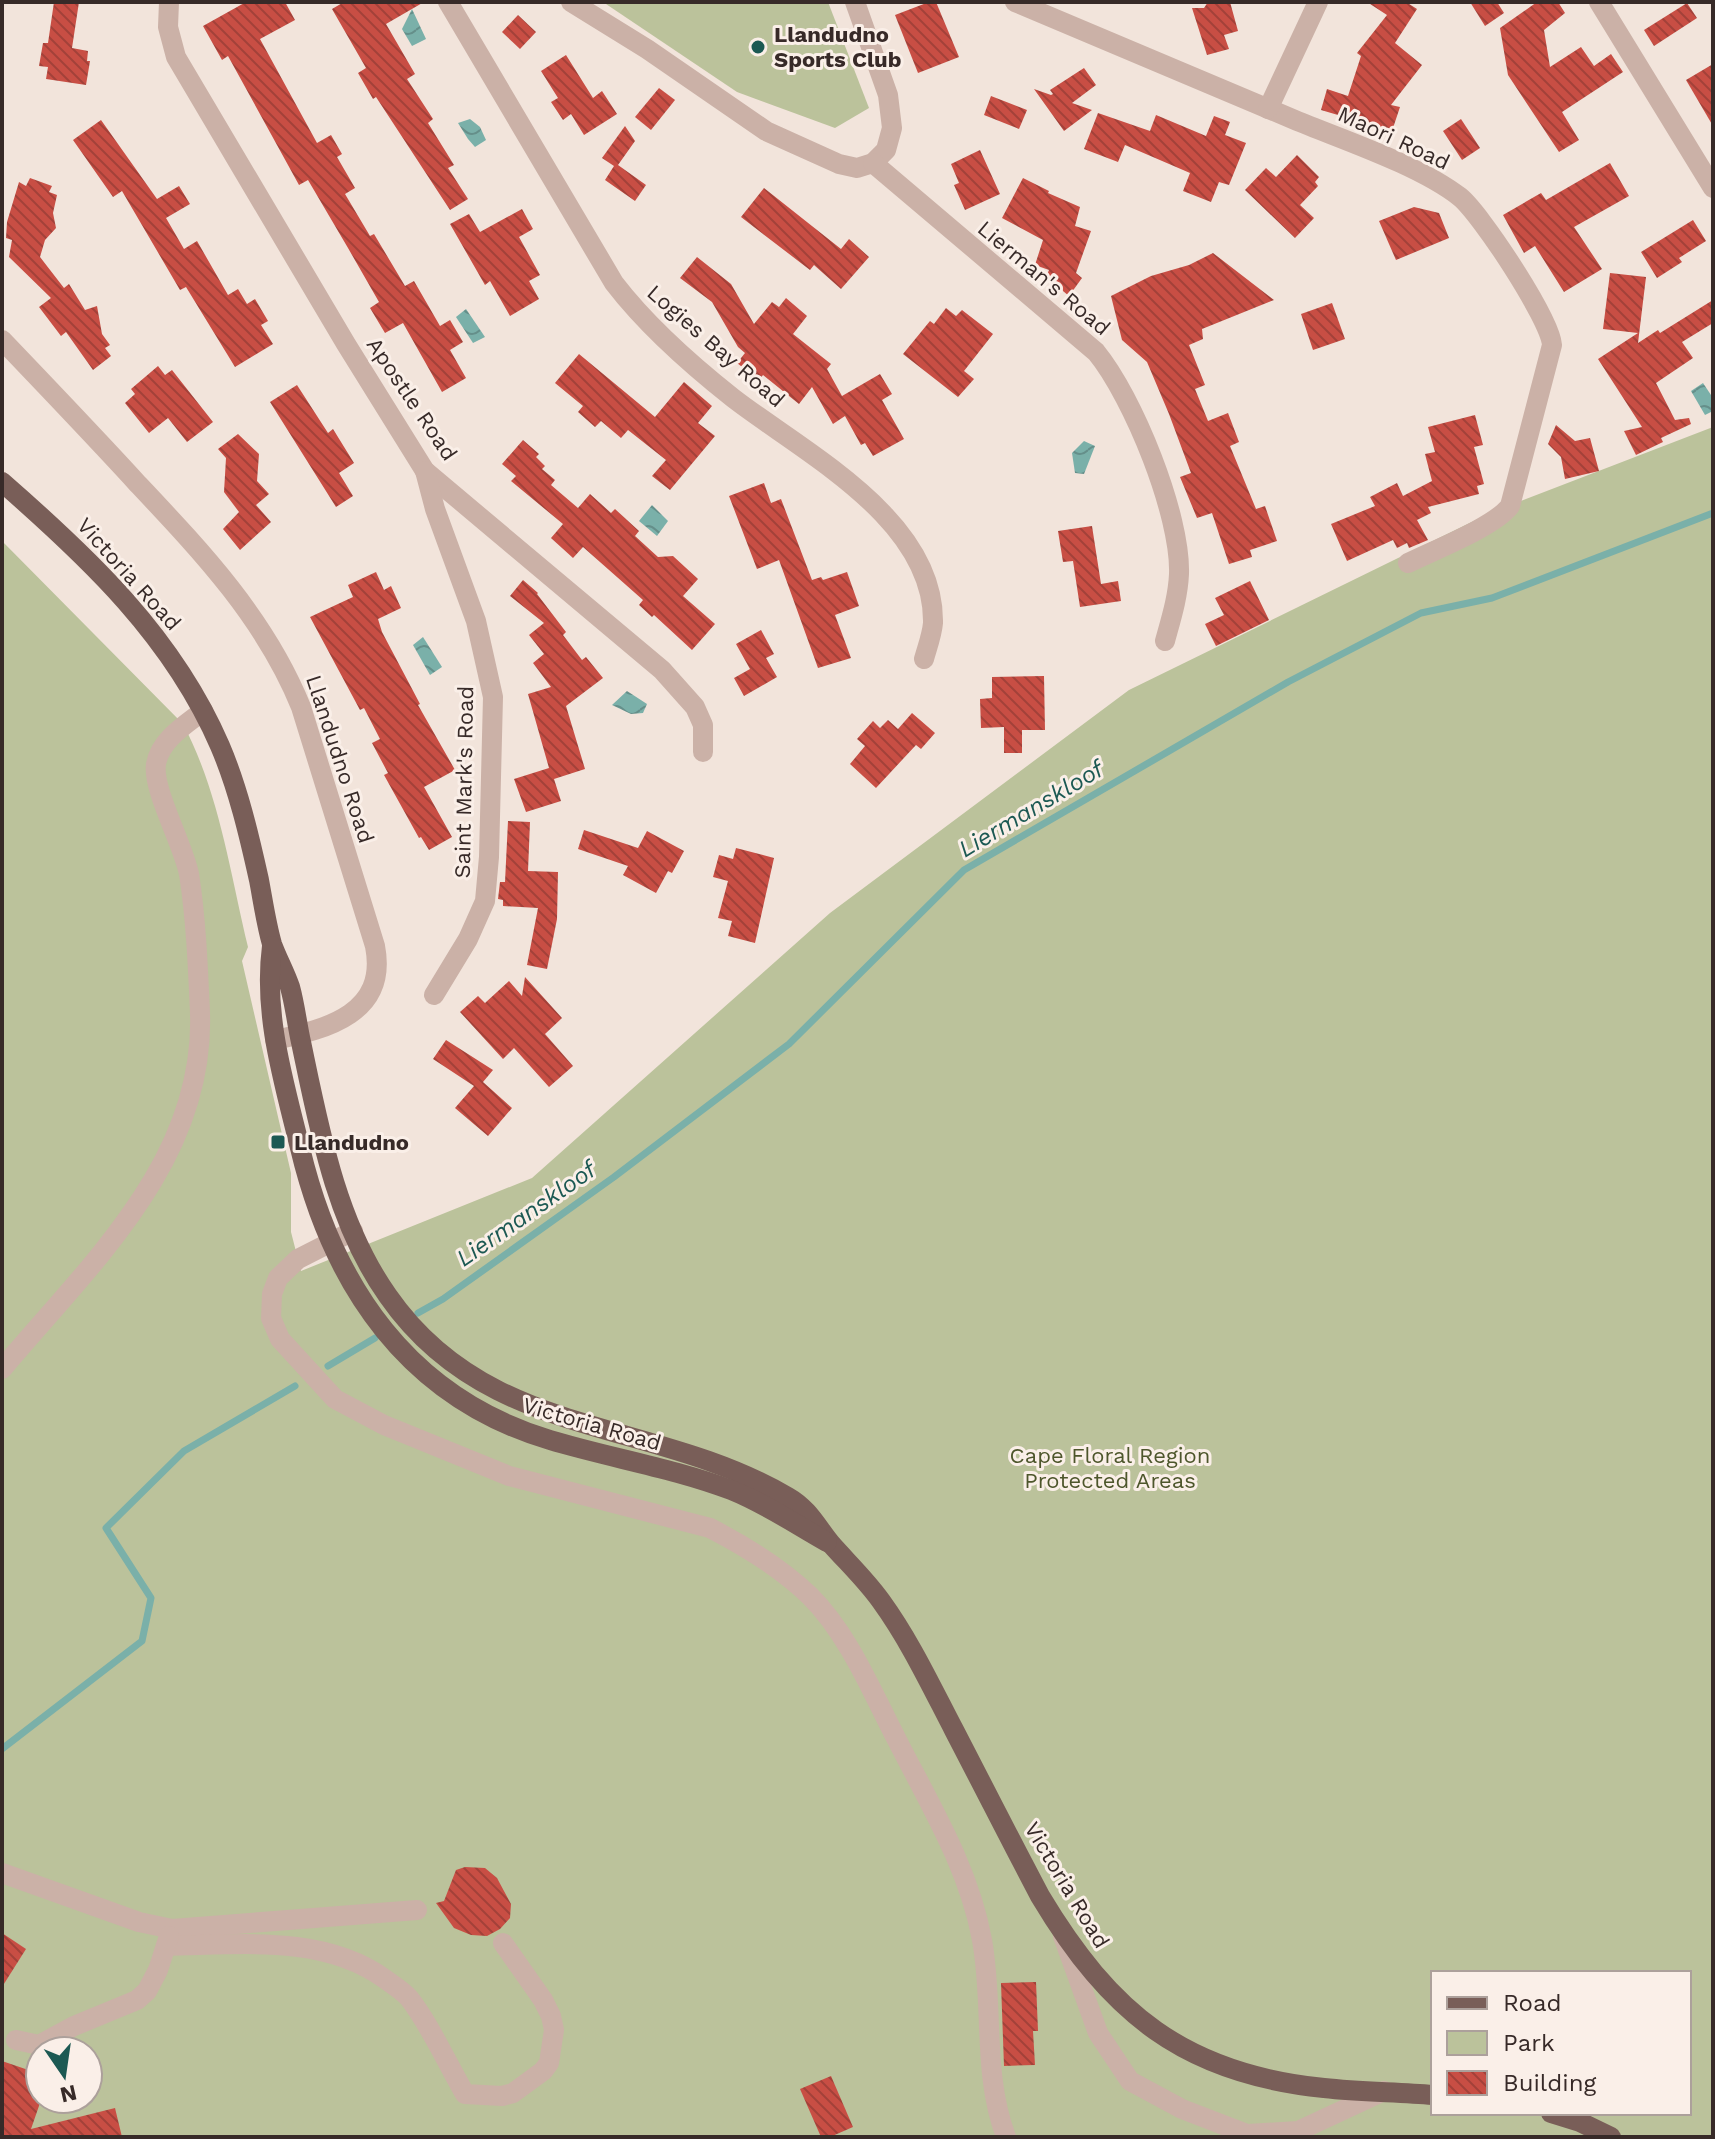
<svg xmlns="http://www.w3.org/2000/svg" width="1715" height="2139" font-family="'Work Sans',sans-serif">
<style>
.park{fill:#bbc29b;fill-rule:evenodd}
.water{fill:url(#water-waves)}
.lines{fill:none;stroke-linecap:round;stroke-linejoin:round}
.stream{stroke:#7ab0a9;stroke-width:7}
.building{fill:url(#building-back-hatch)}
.minor{stroke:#cbb1a7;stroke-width:20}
.major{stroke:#795e58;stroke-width:20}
.poi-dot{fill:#1c5953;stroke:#faefe8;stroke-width:3}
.labels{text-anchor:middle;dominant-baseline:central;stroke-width:6;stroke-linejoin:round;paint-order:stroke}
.poi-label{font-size:22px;font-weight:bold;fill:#372a28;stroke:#faefe8;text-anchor:start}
.street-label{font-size:22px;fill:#372a28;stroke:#faefe8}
.park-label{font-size:22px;fill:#4d562b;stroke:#faefe8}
.water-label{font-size:24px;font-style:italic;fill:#1c5953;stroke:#faefe8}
</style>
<defs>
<pattern id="water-waves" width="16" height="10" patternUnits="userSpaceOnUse" patternTransform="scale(2)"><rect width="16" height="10" fill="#7ab0a9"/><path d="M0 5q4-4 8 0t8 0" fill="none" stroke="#658f8a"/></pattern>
<pattern id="building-back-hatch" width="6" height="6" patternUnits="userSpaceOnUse" patternTransform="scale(2)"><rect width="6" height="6" fill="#c84e44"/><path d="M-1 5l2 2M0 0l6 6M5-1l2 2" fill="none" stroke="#a34139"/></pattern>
</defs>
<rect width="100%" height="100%" fill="#f2e4db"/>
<!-- park -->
<g class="park">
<polygon points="603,2 828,2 869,108 835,128 737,92"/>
<path d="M 1713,427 L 1713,2137 L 2,2137 L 2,541 L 183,724 C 219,792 230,872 248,947 L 242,961 L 291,1173 L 291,1232 L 301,1271 L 532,1178 L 830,913 L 1129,690 L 1492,512 ZM 1433,1973 L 1689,1973 L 1689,2113 L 1433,2113 ZM 40,2051 L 88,2051 L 88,2099 L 40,2099 Z"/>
</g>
<!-- water -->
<g class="water">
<polygon points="412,9 426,39 412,46 402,29"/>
<polygon points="470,119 480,127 486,140 475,147 468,139 458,123"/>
<polygon points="466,309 485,337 473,343 456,317"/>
<polygon points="1703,383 1713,398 1713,411 1705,415 1691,391"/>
<polygon points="1084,441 1095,446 1084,474 1075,473 1072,453"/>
<polygon points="652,505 668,521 657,536 639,521"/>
<polygon points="423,637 442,667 430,675 413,645"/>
<polygon points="627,691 647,704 643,713 631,714 612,705"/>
</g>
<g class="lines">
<!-- stream -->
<g class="stream">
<polyline points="418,1313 443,1299 614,1177 789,1044 964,870 1288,682 1421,613 1492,598 1713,513"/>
<polyline points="328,1366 375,1338"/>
<polyline points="2,1749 142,1641 151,1598 106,1528 184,1451 295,1386"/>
</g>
</g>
<!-- building -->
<g class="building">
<polygon points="54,2 79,2 72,48 88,51 87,61 90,61 86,85 46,79 48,67 39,66 43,43 48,43"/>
<polygon points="246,2 285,2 295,20 260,39 317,143 331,135 342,154 337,157 355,188 345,194 370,236 374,234 405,286 414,281 440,326 450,320 463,342 450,350 466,378 442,392 403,323 385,333 370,308 379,302 348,248 308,180 299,185 228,56 222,60 203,26"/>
<polygon points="344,2 424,2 386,24 415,74 407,79 433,119 428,123 454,165 448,168 468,199 450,210 376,97 373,99 358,73 366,68 332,9"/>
<polygon points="929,2 936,2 959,57 918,73 895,15"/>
<polygon points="1208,2 1230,2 1238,31 1224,35 1229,49 1207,55 1192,8 1204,8"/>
<polygon points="1367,2 1406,2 1417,9 1395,43 1422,65 1391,105 1400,107 1392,131 1321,110 1327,89 1348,96 1361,56 1357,53 1387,15"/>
<polygon points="1470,2 1497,2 1504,13 1485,26"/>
<polygon points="1537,2 1558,2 1565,13 1544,30 1550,67 1581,47 1594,66 1611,54 1623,72 1562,112 1579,140 1559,152 1508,75 1500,28"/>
<polygon points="1687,3 1697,18 1654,46 1644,30"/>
<polygon points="518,15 536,32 520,49 502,32"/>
<polygon points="566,55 593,98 602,91 617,114 584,135 571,114 563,120 551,102 558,98 541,71"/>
<polygon points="1713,64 1713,126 1686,80"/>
<polygon points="1084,68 1096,85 1072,103 1092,110 1064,131 1034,89 1051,95 1053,94 1050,90"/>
<polygon points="659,88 675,100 651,130 635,117"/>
<polygon points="991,96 1027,110 1019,129 984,115"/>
<polygon points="1098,113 1150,131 1156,115 1206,136 1214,116 1230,122 1225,135 1246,143 1229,185 1219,182 1211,202 1183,191 1190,173 1125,145 1118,162 1084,149"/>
<polygon points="1461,119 1480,148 1462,160 1443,131"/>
<polygon points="101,120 157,199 179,186 190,204 166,218 184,249 197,241 228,295 238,289 247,304 255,299 268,321 261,325 273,344 235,367 186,287 180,290 122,191 113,197 73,140"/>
<polygon points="625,126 635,141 618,165 646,185 635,201 605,180 614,166 602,158"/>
<polygon points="980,150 1000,194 965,210 954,185 959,183 951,164"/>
<polygon points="1297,155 1319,177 1315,182 1318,186 1300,205 1314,218 1295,238 1245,190 1266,168 1276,177"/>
<polygon points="1610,163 1629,196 1574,227 1602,269 1564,292 1535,246 1524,253 1503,215 1541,193 1546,200"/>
<polygon points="30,178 52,186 49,192 57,195 53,213 56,228 45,240 40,257 64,288 69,284 85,310 97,306 102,334 110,345 105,348 111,356 93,370 66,332 61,336 39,307 51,298 9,257 12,240 6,238 7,222 19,182 26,186"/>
<polygon points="1023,178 1049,191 1048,193 1080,207 1075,226 1091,231 1076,273 1082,278 1069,296 1046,277 1049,270 1035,265 1043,240 1002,218"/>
<polygon points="764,188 841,249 849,239 869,257 841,289 814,265 810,270 741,217"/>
<polygon points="1414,207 1439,213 1449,238 1396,260 1379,221"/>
<polygon points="522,209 533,229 519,237 540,275 529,281 539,299 510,316 490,281 485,285 450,224 469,214 480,232"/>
<polygon points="1693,220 1706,241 1679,258 1682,262 1657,278 1641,252"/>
<polygon points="1213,253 1274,300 1202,329 1203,339 1189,345 1205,385 1195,389 1208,421 1228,413 1239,442 1230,446 1256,509 1265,506 1277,541 1250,550 1252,557 1229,564 1212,513 1197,518 1180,477 1191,473 1169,414 1147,362 1122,340 1111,296 1151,276 1189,265"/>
<polygon points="697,257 731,284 754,324 772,302 779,307 786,298 807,316 793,334 831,364 827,369 842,396 880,374 892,394 882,400 904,439 873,456 865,443 861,445 845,416 833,424 812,387 799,404 763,375 759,380 737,363 745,353 738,347 712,302 680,278"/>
<polygon points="1610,273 1646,277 1638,343 1658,330 1660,333 1713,300 1713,323 1682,342 1693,358 1656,383 1675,420 1689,418 1691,424 1661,438 1663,442 1636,455 1624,431 1642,427 1598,359 1638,333 1603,329"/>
<polygon points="1332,303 1345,339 1313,350 1301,314"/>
<polygon points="946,308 956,316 962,310 993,334 964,371 974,379 958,397 903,354 930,321 934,324"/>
<polygon points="579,354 655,417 684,382 712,406 698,423 715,436 670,490 652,476 666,460 628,430 621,438 601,421 595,427 578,412 583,406 555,383"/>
<polygon points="158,366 165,375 172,370 213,422 187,442 168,418 149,433 125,403 135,394 131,389"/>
<polygon points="297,385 328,433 333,429 354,463 339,473 353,496 336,507 270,402"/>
<polygon points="1475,415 1483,445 1474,447 1484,484 1477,486 1479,494 1428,507 1431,513 1417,520 1428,540 1409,548 1407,543 1397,548 1393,540 1347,561 1331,524 1375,506 1370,497 1397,483 1403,496 1432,481 1425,454 1435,452 1428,427"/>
<polygon points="1556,425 1575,441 1590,438 1599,471 1565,479 1561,457 1548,444"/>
<polygon points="238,434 259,454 257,481 269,494 256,505 271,522 240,550 223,529 239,512 224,492 226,458 218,449"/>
<polygon points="523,440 539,454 536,457 545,466 542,469 555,480 551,485 578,508 590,494 611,513 615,509 639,531 635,536 658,557 673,556 698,579 683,596 715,624 692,650 654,615 652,617 639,605 643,600 583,547 573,558 551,538 563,524 511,481 516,476 502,464"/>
<polygon points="764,483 771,503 781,499 812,580 821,577 823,580 847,572 859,606 835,615 851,658 818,668 779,560 757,569 729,496"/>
<polygon points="1092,526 1101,584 1118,581 1121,601 1080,607 1073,561 1063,562 1058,531"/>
<polygon points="376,572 384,590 391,586 401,608 378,619 382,632 420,704 418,705 455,770 424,787 452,837 429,850 421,837 419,838 384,775 388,773 372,743 380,739 364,708 360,710 310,617 353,597 348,585"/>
<polygon points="523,580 538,593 537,594 566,632 563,635 582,660 586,657 603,678 566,706 585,769 554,779 561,801 526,812 514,779 549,768 528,694 551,687 533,663 544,654 529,635 544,623 510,596"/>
<polygon points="1250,581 1269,620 1216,646 1205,624 1224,615 1215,598"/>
<polygon points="761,630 774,654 766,658 777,677 744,696 734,678 750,669 736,644"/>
<polygon points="1044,676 1045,730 1022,730 1022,753 1004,753 1004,727 981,728 980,699 992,698 992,677"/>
<polygon points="912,713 935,733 921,749 916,745 876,788 850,764 865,746 857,739 873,721 880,728 888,720 898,729"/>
<polygon points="508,821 530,822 528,871 558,872 557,919 547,969 527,965 538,908 503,906 503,900 498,899 500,882 505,882"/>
<polygon points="584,830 638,848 647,831 684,851 672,873 668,871 656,893 623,875 628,866 578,849"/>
<polygon points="736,848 774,858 755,943 728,936 732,921 718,918 728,881 713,877 719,855 733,859"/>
<polygon points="525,977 562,1018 545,1034 573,1066 549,1087 514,1048 503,1059 460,1012 478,996 485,1003 509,981 522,996"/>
<polygon points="446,1040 493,1070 483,1082 512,1108 488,1136 455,1108 474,1086 433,1059"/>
<polygon points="465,1867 485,1868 497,1878 511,1904 510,1918 500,1929 487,1936 471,1935 454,1928 436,1903 444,1901 456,1870"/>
<polygon points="2,1933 26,1949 2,1987"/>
<polygon points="1036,1982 1038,2031 1033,2031 1035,2065 1004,2066 1001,1983"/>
<polygon points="2,2061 40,2074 40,2103 31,2129 115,2108 122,2137 2,2137"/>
<polygon points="831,2076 853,2127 830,2137 821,2137 800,2089"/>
</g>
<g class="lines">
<!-- minor -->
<g class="minor">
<polyline points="169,2 168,27 176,57 346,344 425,471 662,670 695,707 703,725 703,752"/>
<path d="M 448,2 L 614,283 C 647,326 690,364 733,398 C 804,453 935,519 933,623 C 932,635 927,648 924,659"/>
<polyline points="571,2 647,49 766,131 839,164 857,168 873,163 886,150 892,128 888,95 855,2"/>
<path d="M 1015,2 C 1108,41 1201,81 1295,120 C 1343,140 1419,165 1460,197 C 1481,214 1550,319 1552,345 L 1510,506 C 1494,527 1434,550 1408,563"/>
<polyline points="1599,2 1713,188"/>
<polyline points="1268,109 1318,2"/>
<path d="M 873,163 L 1096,352 C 1133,397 1181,515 1179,574 C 1178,597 1171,619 1165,641"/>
<path d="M 2,340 C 47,387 92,434 136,482 C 201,551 265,618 301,707 L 375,946 C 388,1013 328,1029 275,1040"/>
<polyline points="425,471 435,509 476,621 493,697 489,857 485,901 468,939 434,995"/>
<path d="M 353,1231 L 298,1259 L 278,1278 L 272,1294 L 271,1318 L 280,1339 L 335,1399 L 384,1425 L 509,1476 L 710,1528 C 745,1546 781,1568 810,1596 C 849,1635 872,1692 897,1740 C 930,1805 969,1868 982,1940 C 994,2006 982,2073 1006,2137"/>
<path d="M 2,1369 C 90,1264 205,1161 200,1013 C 198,967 196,919 189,874 C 183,844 152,789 156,764 C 160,740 185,725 203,711"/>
<polyline points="2,1873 139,1922 172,1929 417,1910"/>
<polyline points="1063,1936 1098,2033 1130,2081 1182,2109 1247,2134 1298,2131 1384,2091"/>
<path d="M 166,1946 C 239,1945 323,1934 385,1979 C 393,1985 403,1991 409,1998 C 429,2023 448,2065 465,2094 L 502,2096 L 513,2093 L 543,2071 L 549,2063 L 554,2030 L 551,2016 L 543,2000 L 503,1943"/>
<polyline points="16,2040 39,2045 74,2026 137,2000 147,1991 158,1970 169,1936"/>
</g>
<!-- major -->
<g class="major">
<path d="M 2,482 C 89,558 173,637 220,746 C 238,788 249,835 259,880 C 263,901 266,923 272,944 C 277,958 285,972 290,987 C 295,1005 297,1024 301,1042 C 319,1128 336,1223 388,1296 C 488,1440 652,1417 788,1497 C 809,1509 817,1527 832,1545 C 848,1563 866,1580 881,1601 C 910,1641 931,1686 954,1730 C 983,1786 1011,1841 1040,1896 C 1110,2013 1184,2074 1324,2088 C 1360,2092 1397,2092 1433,2095"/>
<path d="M 272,946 C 263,1015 284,1082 300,1148 C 333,1287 409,1398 550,1440 C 610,1458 673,1468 731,1490 C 766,1504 795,1524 827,1542"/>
<polyline points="1551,2113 1580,2122 1611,2137"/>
</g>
</g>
<!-- markers -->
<g class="poi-dot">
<circle cx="758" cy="47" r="8"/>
<rect x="270" y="1134" width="16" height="16" rx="4"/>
</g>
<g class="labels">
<!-- poi labels -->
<g class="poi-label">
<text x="774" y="34">Llandudno<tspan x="774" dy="25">Sports Club</tspan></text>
<text x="294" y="1142">Llandudno</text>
</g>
<!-- street labels -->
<g class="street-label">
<text transform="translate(1394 138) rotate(25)">Maori Road</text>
<text transform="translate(1044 278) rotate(40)">Lierman's Road</text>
<text transform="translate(716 346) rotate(41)">Logies Bay Road</text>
<text transform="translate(412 399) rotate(56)">Apostle Road</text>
<text transform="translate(129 574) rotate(48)">Victoria Road</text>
<text transform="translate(340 759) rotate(72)">Llandudno Road</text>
<text transform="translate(464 782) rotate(-89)">Saint Mark's Road</text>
<text transform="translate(592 1424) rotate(16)">Victoria Road</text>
<text transform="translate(1067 1885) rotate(59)">Victoria Road</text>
</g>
<!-- park labels -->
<g class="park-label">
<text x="1110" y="1455">Cape Floral Region<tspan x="1110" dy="25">Protected Areas</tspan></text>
</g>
<!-- water labels -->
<g class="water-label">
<text transform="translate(1031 809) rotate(-31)">Liermanskloof</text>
<text transform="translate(526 1214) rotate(-35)">Liermanskloof</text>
</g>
</g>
<!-- border -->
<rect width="1715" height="2139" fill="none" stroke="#372a28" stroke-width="8"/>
<!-- legend -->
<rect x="1431" y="1971" width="260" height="144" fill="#faefe8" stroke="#aca09b" stroke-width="2"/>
<rect x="1447" y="1997" width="40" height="12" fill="#795e58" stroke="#aca09b" stroke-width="2"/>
<text x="1503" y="2011" font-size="24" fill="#372a28">Road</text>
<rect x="1447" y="2031" width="40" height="24" fill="#bbc29b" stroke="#aca09b" stroke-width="2"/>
<text x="1503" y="2051" font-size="24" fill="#372a28">Park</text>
<rect x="1447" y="2071" width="40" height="24" fill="url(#building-back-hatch)" stroke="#aca09b" stroke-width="2"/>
<text x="1503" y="2091" font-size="24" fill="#372a28">Building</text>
<!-- north arrow -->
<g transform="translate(64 2075) rotate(167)"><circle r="38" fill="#faefe8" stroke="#aca09b" stroke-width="2"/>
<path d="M0-6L14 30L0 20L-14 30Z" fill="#1c5953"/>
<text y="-12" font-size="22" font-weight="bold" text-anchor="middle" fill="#372a28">N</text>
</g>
</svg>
